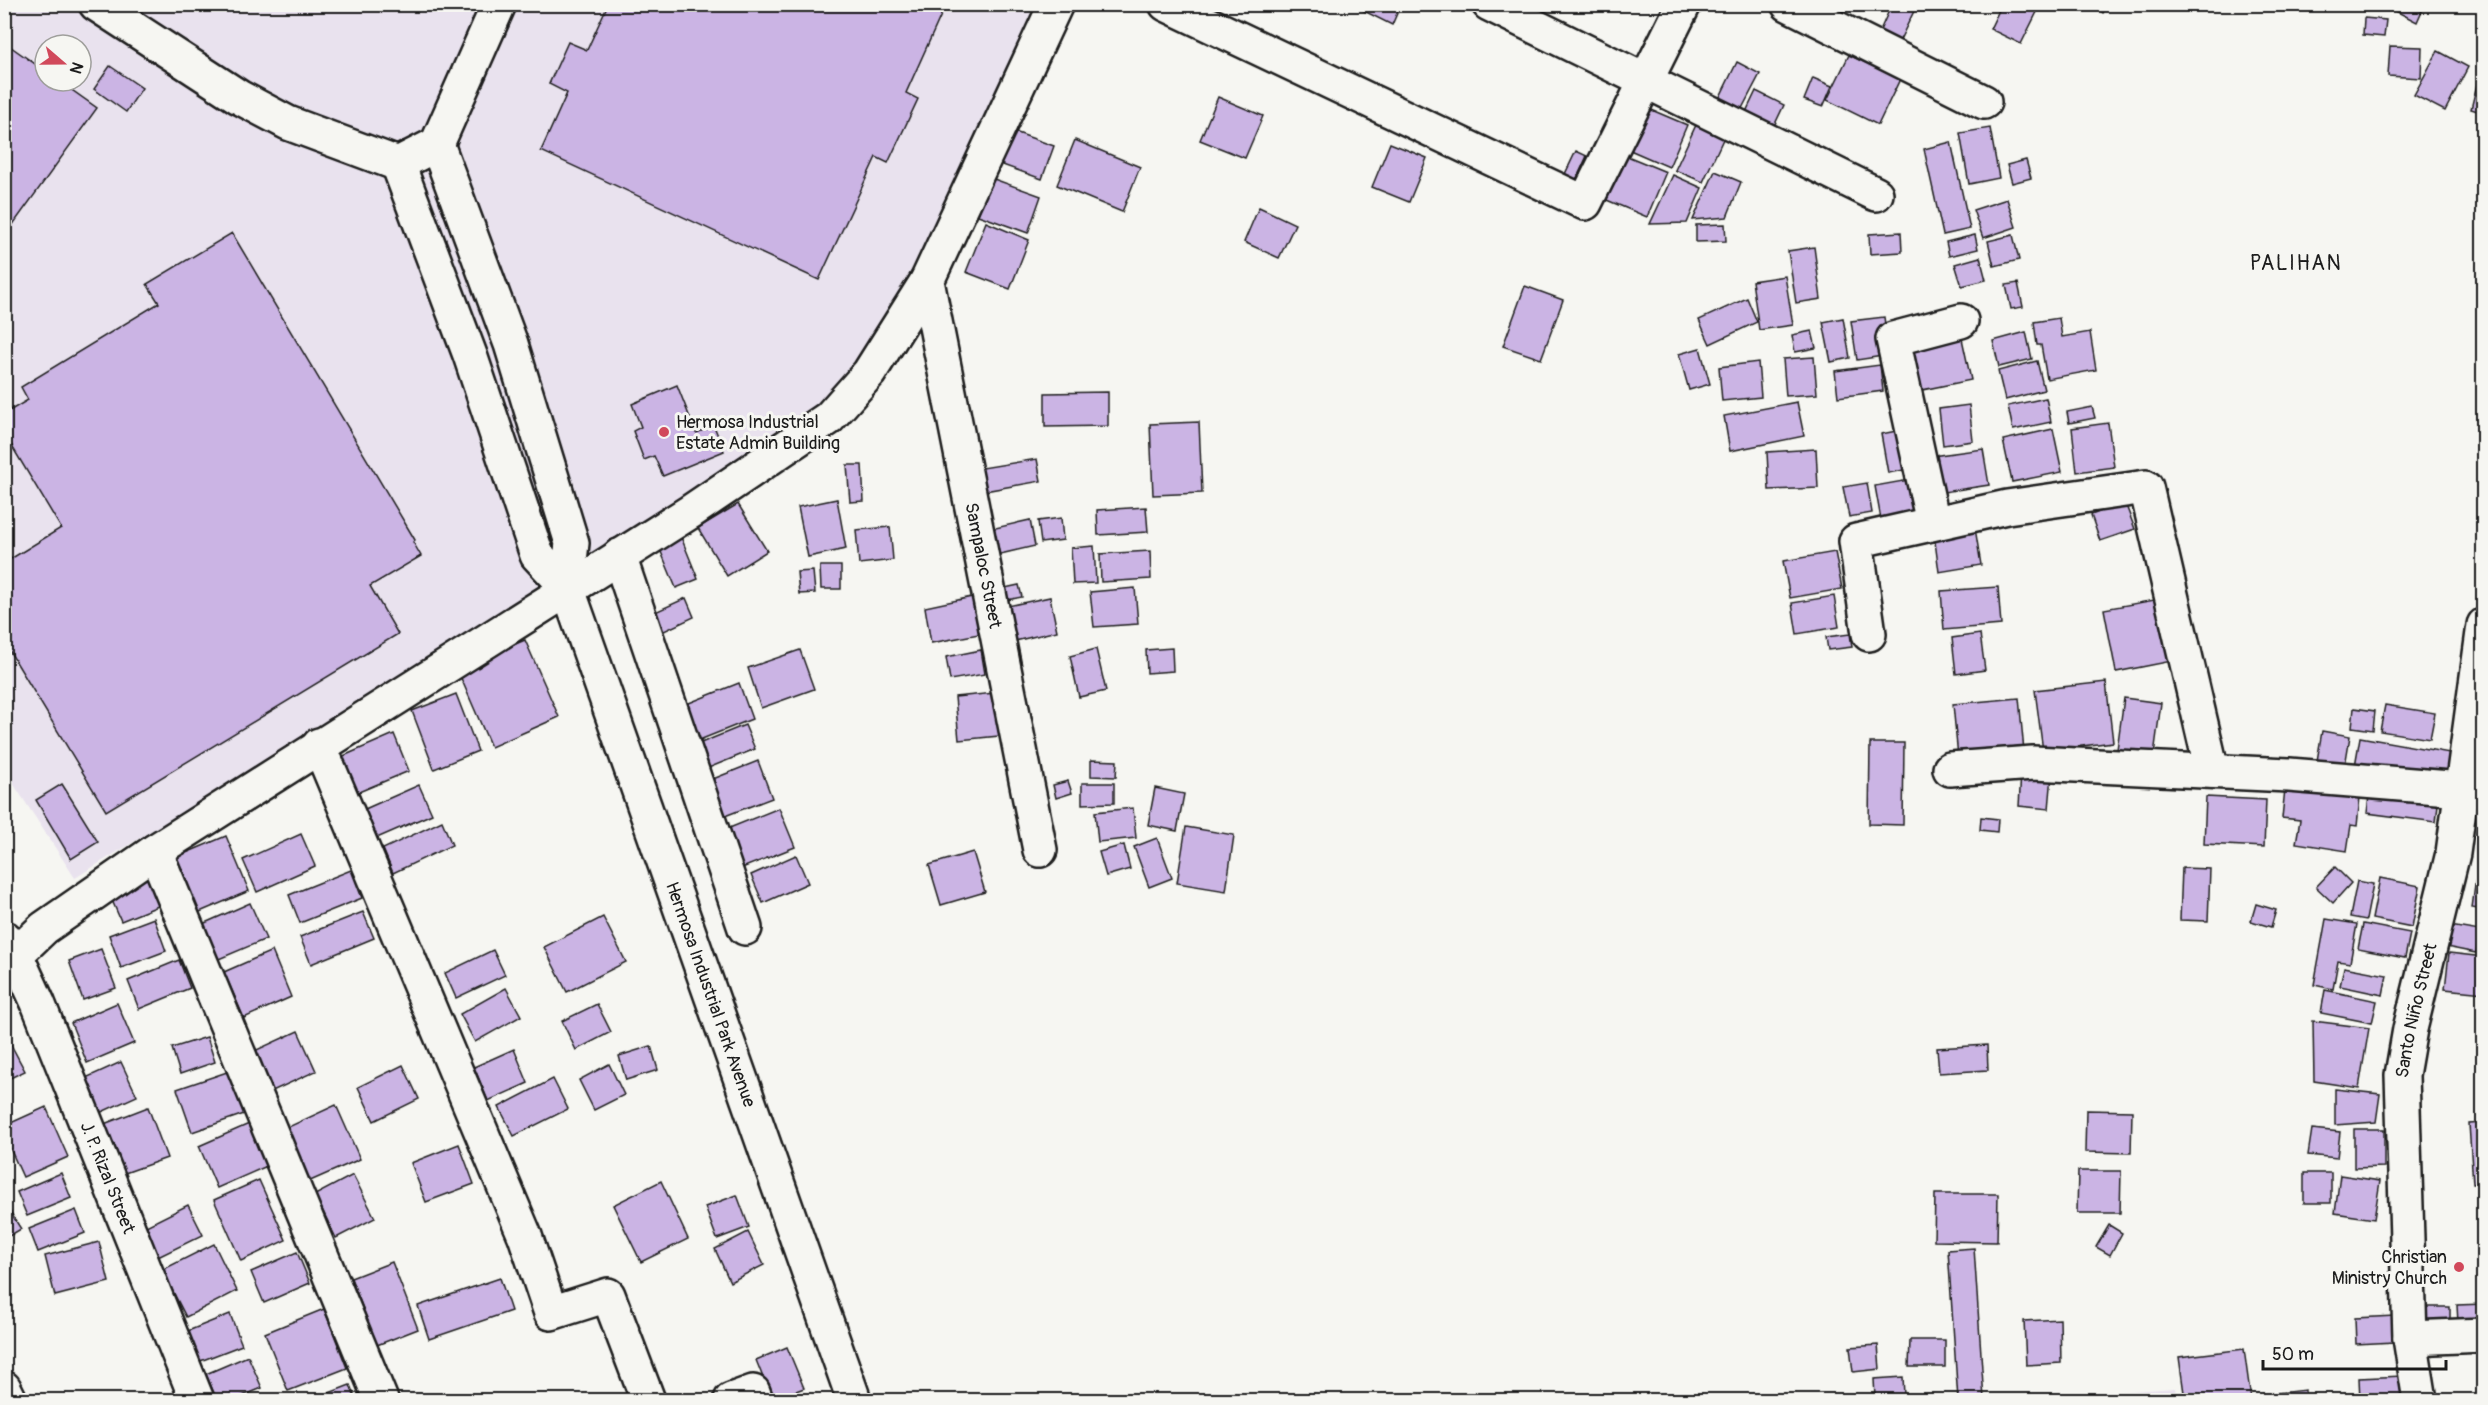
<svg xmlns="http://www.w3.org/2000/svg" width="2488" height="1405" font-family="Pangolin,sans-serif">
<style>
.built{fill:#e9e2ee;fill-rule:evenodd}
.building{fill:#cbb4e4;stroke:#1c1c1c;stroke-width:1.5}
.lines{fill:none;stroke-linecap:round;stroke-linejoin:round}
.minor-casing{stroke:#1c1c1c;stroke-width:38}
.minor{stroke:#f6f6f2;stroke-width:33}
.poi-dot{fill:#d1495b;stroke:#f6f6f2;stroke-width:2}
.labels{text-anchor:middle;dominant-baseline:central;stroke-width:6;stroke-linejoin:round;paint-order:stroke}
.poi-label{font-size:18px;fill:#1c1c1c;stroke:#f6f6f2;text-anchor:start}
.street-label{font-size:18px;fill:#1c1c1c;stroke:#f6f6f2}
.quarter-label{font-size:21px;letter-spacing:1.5px;fill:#1c1c1c;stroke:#f6f6f2}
</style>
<rect width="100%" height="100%" fill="#f6f6f2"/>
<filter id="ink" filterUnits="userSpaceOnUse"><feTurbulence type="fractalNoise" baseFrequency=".0167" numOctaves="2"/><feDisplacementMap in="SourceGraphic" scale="12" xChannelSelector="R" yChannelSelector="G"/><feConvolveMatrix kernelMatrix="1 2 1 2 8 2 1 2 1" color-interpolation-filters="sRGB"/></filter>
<g filter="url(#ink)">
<!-- built -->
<g class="built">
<path d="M 4,5 L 1039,5 L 863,370 L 820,420 L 75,878 L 5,771 ZM 45,45 L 81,45 L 81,81 L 45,81 Z"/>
<polygon points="2175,1388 2177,1400 2076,1400 2076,1395"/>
</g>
<!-- building -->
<g class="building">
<polygon points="608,4 946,4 906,93 918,99 888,163 876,157 819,280 541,151 567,93 549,84 568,42 587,50"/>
<polygon points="1365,4 1401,4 1392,25 1362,10"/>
<polygon points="1892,4 1907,4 1915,9 1897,46 1877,37"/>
<polygon points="2002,4 2040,6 2021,44 1990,29"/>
<polygon points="2092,4 2109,4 2103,13"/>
<polygon points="2382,4 2425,4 2417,22"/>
<polygon points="2364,18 2386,20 2384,37 2363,35"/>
<polygon points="4,42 45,71 45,81 59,81 97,108 4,237"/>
<polygon points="2390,46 2422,47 2421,78 2388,76"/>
<polygon points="2438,51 2468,67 2445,111 2414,95"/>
<polygon points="1849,55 1900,79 1878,125 1827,100"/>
<polygon points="1737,62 1760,74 1739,114 1717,103"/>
<polygon points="110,66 142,88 126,112 94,89"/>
<polygon points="1813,78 1832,86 1823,107 1804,100"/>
<polygon points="2478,80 2484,82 2484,113 2471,109"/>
<polygon points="1756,91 1784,105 1774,126 1746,112"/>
<polygon points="1218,97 1263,116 1245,158 1200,140"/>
<polygon points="1647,108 1687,125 1669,167 1630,150"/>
<polygon points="1696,125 1724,137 1703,182 1675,170"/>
<polygon points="1990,128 1999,178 1969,184 1960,133"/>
<polygon points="1012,131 1054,146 1042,179 1000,164"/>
<polygon points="1075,140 1140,167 1122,212 1057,185"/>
<polygon points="1951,142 1970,229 1943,235 1924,149"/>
<polygon points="1390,143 1427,158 1409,202 1372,187"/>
<polygon points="1576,151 1587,156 1576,180 1565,174"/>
<polygon points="1620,153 1666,172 1647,217 1602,198"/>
<polygon points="2026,160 2031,178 2012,183 2007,165"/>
<polygon points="1715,171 1741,182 1727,217 1693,220"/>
<polygon points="1673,175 1702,188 1687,223 1650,224"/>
<polygon points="991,178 1041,196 1028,233 978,215"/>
<polygon points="2007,199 2016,227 1983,238 1973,210"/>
<polygon points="1259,207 1295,224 1279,258 1244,242"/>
<polygon points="986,222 1029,240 1010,289 966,272"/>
<polygon points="1725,224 1726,241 1696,242 1696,225"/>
<polygon points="1901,232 1902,252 1870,254 1869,234"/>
<polygon points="232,233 415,540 413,542 421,556 370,586 398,634 106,811 4,642 4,563 61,528 4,433 4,414 28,400 21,387 159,303 147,284"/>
<polygon points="1975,235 1978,249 1949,256 1946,242"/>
<polygon points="2013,235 2019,260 1994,266 1988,241"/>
<polygon points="1814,247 1821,299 1796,303 1788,251"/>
<polygon points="1980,257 1986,280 1962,286 1955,264"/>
<polygon points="1785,276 1793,325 1759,330 1752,281"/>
<polygon points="2018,283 2023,307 2011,309 2006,285"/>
<polygon points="1525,286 1563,300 1541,359 1503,346"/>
<polygon points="1747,298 1757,322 1710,344 1699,320"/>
<polygon points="1884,317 1889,355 1857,360 1851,321"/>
<polygon points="1843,318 1850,358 1831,362 1823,322"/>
<polygon points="2059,318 2062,337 2090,332 2096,370 2047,379 2041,345 2037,345 2034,322"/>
<polygon points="1812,331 1816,348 1795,352 1792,335"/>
<polygon points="2026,332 2032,359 1999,367 1993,341"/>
<polygon points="1961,334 1971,380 1922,390 1912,345"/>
<polygon points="1700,348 1710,384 1689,390 1679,354"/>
<polygon points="1814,357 1817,394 1786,396 1783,359"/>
<polygon points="2037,361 2044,390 2005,400 1998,371"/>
<polygon points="1758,362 1761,397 1722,401 1719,367"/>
<polygon points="1880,365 1883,391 1838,397 1835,371"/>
<polygon points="677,385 696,433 714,426 724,451 663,476 654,456 644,460 633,431 641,427 632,404"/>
<polygon points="1108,392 1108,426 1045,427 1045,393"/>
<polygon points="2046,398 2051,422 2013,430 2008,406"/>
<polygon points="1797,402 1804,436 1730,451 1724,416"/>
<polygon points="1969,405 1973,441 1943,445 1939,409"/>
<polygon points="2092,407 2095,418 2069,423 2067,412"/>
<polygon points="1199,422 1202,493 1153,495 1150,424"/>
<polygon points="2108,423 2114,467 2077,472 2072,428"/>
<polygon points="2053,429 2062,472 2012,482 2003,440"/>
<polygon points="1902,430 1909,469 1888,473 1881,434"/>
<polygon points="1816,449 1818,488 1769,490 1767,452"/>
<polygon points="1983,449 1989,485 1937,493 1932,456"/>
<polygon points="1037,459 1041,481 979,492 976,469"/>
<polygon points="847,465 862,465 864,501 850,502"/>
<polygon points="1914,479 1921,518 1882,525 1875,486"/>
<polygon points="1867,483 1872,513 1849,517 1843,487"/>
<polygon points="837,499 846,549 808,557 798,507"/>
<polygon points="2125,503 2135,529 2100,541 2091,515"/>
<polygon points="738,504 767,551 727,576 698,528"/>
<polygon points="1146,507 1148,532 1098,535 1097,510"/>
<polygon points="1061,518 1063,540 1041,543 1038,521"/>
<polygon points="1030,520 1035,546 996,555 991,529"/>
<polygon points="890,527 893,560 859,564 856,530"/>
<polygon points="1975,528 1981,565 1939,572 1934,534"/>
<polygon points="681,537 698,579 676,588 659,547"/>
<polygon points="1094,546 1096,583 1073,584 1071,548"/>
<polygon points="1150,551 1151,579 1101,582 1100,554"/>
<polygon points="1835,552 1842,589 1790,598 1783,561"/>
<polygon points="820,566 841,566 841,589 821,589"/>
<polygon points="813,571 815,593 799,594 797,572"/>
<polygon points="1019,585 1022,597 1002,601 1000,589"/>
<polygon points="1998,587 2001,625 1944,630 1941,591"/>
<polygon points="1135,588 1138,624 1094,627 1090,592"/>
<polygon points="1834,596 1839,627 1797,634 1792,603"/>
<polygon points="972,597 979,634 931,643 925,607"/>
<polygon points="1050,597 1057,631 1015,641 1008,606"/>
<polygon points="686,598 694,617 662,632 653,613"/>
<polygon points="2160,599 2172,661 2116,672 2104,609"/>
<polygon points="1850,634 1852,647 1828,650 1826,637"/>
<polygon points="1980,634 1985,670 1956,674 1952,638"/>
<polygon points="525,640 559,717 491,747 457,669"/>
<polygon points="1172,648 1173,671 1147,673 1146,650"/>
<polygon points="1096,649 1106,691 1079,697 1070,656"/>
<polygon points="800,650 814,689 761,708 748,668"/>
<polygon points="981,650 985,674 950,680 946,657"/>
<polygon points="2106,682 2113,742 2043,751 2035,690"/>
<polygon points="739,683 752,719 687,745 674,709"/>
<polygon points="995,693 999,736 959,740 955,697"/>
<polygon points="456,694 478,751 434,769 412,711"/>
<polygon points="2019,698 2024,751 1958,757 1953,704"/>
<polygon points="2124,698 2161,703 2153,762 2116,757"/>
<polygon points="2385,705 2435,713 2430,739 2380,731"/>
<polygon points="2354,708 2375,711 2373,730 2352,727"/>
<polygon points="745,725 755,749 701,771 691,747"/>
<polygon points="2322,731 2350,736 2345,766 2317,761"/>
<polygon points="394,734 409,771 354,794 339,758"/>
<polygon points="2360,737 2450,753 2445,781 2355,766"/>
<polygon points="1870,743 1904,743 1903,825 1869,824"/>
<polygon points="1091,760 1117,761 1116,777 1091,776"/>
<polygon points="758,761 772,798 717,819 703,783"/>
<polygon points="2021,773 2052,775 2049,809 2019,806"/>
<polygon points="2286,779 2361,787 2357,826 2351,825 2347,851 2296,843 2300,820 2282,818"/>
<polygon points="1068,781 1072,793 1056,798 1053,785"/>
<polygon points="1082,783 1114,783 1114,803 1082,804"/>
<polygon points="62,784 98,842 71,859 36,800"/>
<polygon points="419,785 432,814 377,838 365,809"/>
<polygon points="2370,787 2439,795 2436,822 2367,813"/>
<polygon points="1155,788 1184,794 1177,831 1148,825"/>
<polygon points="2206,797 2266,800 2264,847 2204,844"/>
<polygon points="779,808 795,847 737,870 722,831"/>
<polygon points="1133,808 1136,838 1098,842 1095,812"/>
<polygon points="1981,817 1998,819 1997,832 1980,830"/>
<polygon points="2484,817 2484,910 2472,908"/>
<polygon points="442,821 452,845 393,873 383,849"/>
<polygon points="1186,827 1234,835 1226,891 1177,883"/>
<polygon points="301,834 315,866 257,892 243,860"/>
<polygon points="226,836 249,891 195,914 172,859"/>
<polygon points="1157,838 1172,878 1149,887 1134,847"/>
<polygon points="1124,845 1130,869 1106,876 1099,852"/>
<polygon points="973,852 985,892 941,905 929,865"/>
<polygon points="796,855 808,883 763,903 751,875"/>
<polygon points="2335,867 2351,883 2333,903 2316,887"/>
<polygon points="2182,868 2210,869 2208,921 2180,920"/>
<polygon points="351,870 362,898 300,923 289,895"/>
<polygon points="151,874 163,904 121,921 108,891"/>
<polygon points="2380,878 2420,886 2412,927 2372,919"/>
<polygon points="2357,881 2373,884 2366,920 2350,917"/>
<polygon points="250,903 266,939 214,961 198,926"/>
<polygon points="2256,904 2276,910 2271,927 2251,921"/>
<polygon points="363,912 374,938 311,964 300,937"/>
<polygon points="603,917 626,962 567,992 544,947"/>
<polygon points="154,918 166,951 121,968 109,935"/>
<polygon points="2326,919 2357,924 2350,963 2338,961 2333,989 2314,985"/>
<polygon points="2363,924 2410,933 2405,958 2358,949"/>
<polygon points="2450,926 2480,931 2476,953 2446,947"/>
<polygon points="101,949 116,988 83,1000 69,961"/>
<polygon points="493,950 505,975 456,998 445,973"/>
<polygon points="272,951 291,997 244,1018 224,972"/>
<polygon points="2449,953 2484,957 2484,993 2445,989"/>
<polygon points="179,960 190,988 139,1009 128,981"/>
<polygon points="2344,967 2387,975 2383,995 2340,986"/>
<polygon points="506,988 521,1016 475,1042 460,1014"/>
<polygon points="2325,990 2377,1001 2372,1023 2321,1013"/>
<polygon points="117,1003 134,1043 87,1063 71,1023"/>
<polygon points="597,1004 611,1032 576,1050 562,1021"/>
<polygon points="2313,1021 2369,1028 2359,1088 2314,1081"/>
<polygon points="298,1031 316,1071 268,1093 250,1053"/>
<polygon points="207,1037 215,1062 180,1074 172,1048"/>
<polygon points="9,1041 25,1071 4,1081 4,1044"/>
<polygon points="1987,1045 1988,1070 1939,1073 1937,1048"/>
<polygon points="651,1046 658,1070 626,1080 619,1056"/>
<polygon points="514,1049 528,1083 488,1101 474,1067"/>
<polygon points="121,1062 137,1096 95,1115 79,1081"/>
<polygon points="609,1064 624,1095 594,1110 579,1080"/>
<polygon points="403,1065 419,1099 374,1121 358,1087"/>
<polygon points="233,1070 247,1113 192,1132 177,1089"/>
<polygon points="553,1079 568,1109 514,1136 499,1107"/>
<polygon points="2335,1089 2380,1094 2376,1122 2335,1125"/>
<polygon points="336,1105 360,1159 308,1182 284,1129"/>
<polygon points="46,1107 68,1157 23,1177 4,1135 4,1126"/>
<polygon points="148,1107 167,1158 122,1174 104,1124"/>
<polygon points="2086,1110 2132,1111 2131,1153 2085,1152"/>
<polygon points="2484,1123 2484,1184 2473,1184 2469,1124"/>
<polygon points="249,1124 267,1166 217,1188 199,1146"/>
<polygon points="2312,1129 2340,1132 2337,1158 2308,1155"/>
<polygon points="2354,1129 2384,1129 2384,1167 2354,1168"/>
<polygon points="459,1144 474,1184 426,1202 411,1163"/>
<polygon points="2078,1171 2121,1171 2120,1213 2077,1213"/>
<polygon points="61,1173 71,1198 27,1216 17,1192"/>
<rect x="2304" y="1173" width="27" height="30"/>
<polygon points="353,1175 375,1218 336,1238 315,1195"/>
<polygon points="2340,1175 2380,1181 2374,1219 2335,1213"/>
<polygon points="259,1180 286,1240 241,1261 214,1200"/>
<polygon points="661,1181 688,1239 641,1262 613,1205"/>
<polygon points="1935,1194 1998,1194 1997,1242 1934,1241"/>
<polygon points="737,1195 749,1227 717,1239 705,1207"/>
<polygon points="4,1202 21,1229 4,1239"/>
<polygon points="188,1205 203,1235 158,1257 144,1227"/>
<polygon points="76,1210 85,1233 38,1252 29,1229"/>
<polygon points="2109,1225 2122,1233 2110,1255 2096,1247"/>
<polygon points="748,1232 764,1265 730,1282 715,1249"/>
<polygon points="99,1242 109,1282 55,1296 45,1256"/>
<polygon points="214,1244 237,1291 186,1317 162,1270"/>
<polygon points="1974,1248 1984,1400 1958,1400 1948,1250"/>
<polygon points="297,1252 310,1283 264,1303 251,1272"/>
<polygon points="392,1262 418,1329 377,1345 351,1278"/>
<polygon points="500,1278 511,1311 429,1339 418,1306"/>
<polygon points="2484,1304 2484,1322 2458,1323 2457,1305"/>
<polygon points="2424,1307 2450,1307 2450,1324 2425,1324"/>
<polygon points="324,1309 347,1368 288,1391 265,1333"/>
<polygon points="230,1314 242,1345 190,1365 178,1335"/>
<polygon points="2395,1316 2395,1342 2356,1344 2355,1318"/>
<polygon points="2060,1319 2061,1363 2026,1365 2024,1321"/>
<polygon points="1910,1340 1945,1340 1945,1367 1909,1367"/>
<polygon points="1878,1345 1880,1369 1853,1372 1850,1347"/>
<polygon points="787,1347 804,1388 772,1400 756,1360"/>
<polygon points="2244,1349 2251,1400 2185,1400 2179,1357"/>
<polygon points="248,1356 262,1388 233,1400 217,1400 206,1374"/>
<polygon points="2403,1376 2404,1400 2360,1400 2359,1378"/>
<polygon points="1903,1377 1904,1395 1875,1397 1874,1379"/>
<polygon points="350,1385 356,1400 311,1400"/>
<polygon points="2305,1390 2305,1400 2261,1400 2260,1395"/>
</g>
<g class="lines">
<!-- minor casing -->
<g class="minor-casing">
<g id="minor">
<polyline points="96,4 239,97 288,123 398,164 437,144 499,4"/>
<polyline points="1166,4 1585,203 1684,4"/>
<polyline points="1489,4 1876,194"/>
<polyline points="1788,4 1984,102"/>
<polyline points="437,144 511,344 572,543 567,587"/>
<path id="s1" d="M 398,164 L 470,355 L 537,555 L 567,587 L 854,1400"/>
<path id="s2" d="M 927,281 L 1040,850"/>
<polyline points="1933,523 1893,339 1961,321"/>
<polyline points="619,556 745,928"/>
<polyline points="1869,634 1856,541 2007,507 2146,487 2212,771"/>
<polyline points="319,745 525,1236 551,1313 608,1295 648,1400"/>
<polyline points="1950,769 2033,763 2289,775 2462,789"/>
<polyline points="155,851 381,1400"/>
<path id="s3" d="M 5,938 L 16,955 L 38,1003 L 197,1400"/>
<polyline points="4,966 44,928 155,851 690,512 829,418 869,373 927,281 1056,4"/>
<polyline points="2410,1338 2484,1335"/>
<polyline points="4,1388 10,1400"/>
<polyline points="731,1400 753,1392 756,1400"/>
<path id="s4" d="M 2420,1400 L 2410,1338 L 2402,1075 L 2410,1029 L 2453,853 L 2484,625"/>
</g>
</g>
<!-- minor -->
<use href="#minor" class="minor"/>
</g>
</g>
<!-- markers -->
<g class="poi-dot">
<circle cx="664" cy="432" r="6"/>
<circle cx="2459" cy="1267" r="6"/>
</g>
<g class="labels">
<!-- poi labels -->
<g class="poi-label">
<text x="676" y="422">Hermosa Industrial<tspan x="676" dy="21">Estate Admin Building</tspan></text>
<text x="2447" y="1257" text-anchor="end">Christian<tspan x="2447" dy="21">Ministry Church</tspan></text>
</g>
<!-- street labels -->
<g class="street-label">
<text stroke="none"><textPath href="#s2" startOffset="290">Sampaloc Street</textPath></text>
<text stroke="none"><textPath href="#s1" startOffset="891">Hermosa Industrial Park Avenue</textPath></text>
<text stroke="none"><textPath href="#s4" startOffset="392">Santo Niño Street</textPath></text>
<text stroke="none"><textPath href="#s3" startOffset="261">J. P. Rizal Street</textPath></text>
</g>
<!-- quarter labels -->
<g class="quarter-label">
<text x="2296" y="263">PALIHAN</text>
</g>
</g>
<!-- margin -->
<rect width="2488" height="1405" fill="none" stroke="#f6f6f2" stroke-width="24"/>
<rect x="12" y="12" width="2464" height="1381" fill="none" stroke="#1c1c1c" stroke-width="2" filter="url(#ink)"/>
<!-- north arrow -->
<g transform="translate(63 63) rotate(110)"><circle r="28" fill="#f6f6f2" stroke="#9f9f9c" stroke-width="1.5"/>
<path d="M0-4.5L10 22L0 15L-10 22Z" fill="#d1495b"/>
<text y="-9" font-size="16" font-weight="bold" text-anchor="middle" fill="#1c1c1c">N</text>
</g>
<!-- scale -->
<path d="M2263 1360v9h183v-9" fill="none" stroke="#1c1c1c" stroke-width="3"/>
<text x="2272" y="1360" font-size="18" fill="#1c1c1c" stroke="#f6f6f2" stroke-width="4.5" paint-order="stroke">50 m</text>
</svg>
